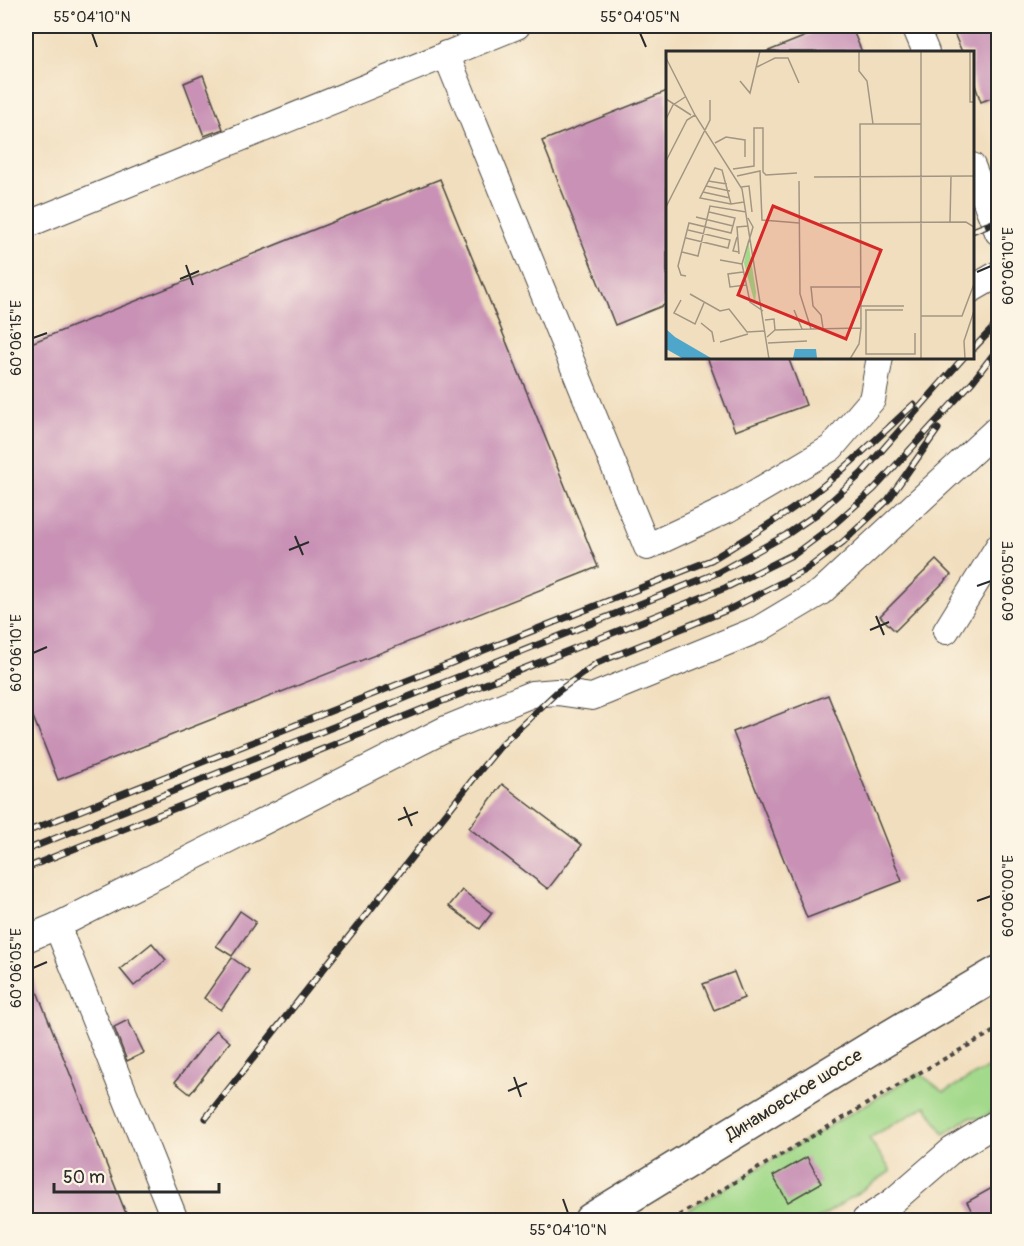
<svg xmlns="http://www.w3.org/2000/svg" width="1024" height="1246" font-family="Pangolin,sans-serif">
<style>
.green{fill:#a2d98a;stroke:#66825a;stroke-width:1.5}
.building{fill:#c891b5}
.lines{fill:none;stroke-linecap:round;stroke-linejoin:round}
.minor-casing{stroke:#494641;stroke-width:28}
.major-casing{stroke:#494641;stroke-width:36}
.path{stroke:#494641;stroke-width:4;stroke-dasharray:4.5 4.5;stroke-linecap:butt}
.minor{stroke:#fff;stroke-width:26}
.major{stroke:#fff;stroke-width:33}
.rail-casing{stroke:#2b2b2b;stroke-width:7}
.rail{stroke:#fcf5e5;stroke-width:4.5;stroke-dasharray:14;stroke-linecap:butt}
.ticks{fill:none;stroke:#2b2b2b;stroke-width:2}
.labels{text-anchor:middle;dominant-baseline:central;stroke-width:4.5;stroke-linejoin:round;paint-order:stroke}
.street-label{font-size:18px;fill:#2b2b2b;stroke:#fcf5e5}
.inset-road{fill:none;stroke:#a29683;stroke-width:1.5}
.view{fill:#d62828;fill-opacity:0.15;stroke:#d62828;stroke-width:3}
.inset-edge{fill:none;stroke:#2b2b2b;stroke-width:3}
.neatline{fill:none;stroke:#2b2b2b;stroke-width:2}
.ticks-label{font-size:15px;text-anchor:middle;fill:#2b2b2b}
</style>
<rect width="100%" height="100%" fill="#fcf5e5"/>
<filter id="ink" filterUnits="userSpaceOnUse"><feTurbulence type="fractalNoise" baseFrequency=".0167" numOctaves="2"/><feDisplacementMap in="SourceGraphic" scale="12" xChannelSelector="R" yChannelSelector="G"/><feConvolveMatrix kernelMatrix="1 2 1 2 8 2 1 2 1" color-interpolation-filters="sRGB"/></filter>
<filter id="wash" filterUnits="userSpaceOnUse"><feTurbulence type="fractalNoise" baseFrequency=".008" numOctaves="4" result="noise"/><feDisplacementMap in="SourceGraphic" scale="24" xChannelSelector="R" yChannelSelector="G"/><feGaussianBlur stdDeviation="1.35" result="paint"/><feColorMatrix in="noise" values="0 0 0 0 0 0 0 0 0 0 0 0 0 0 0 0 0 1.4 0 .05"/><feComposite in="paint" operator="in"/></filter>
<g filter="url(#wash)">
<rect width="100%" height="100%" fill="#f1debe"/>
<!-- green -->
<polygon class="green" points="998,1062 998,1107 981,1119 970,1117 944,1134 926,1106 869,1138 891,1171 817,1220 671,1220 919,1073 944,1092"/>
<g id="blocks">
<!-- building -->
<g class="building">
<polygon points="831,26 851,26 862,52 766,52"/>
<polygon points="951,26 999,26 999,95 981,102 972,77 972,52 962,52"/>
<polygon points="203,75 223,129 204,136 184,83"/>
<polygon points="667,91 667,304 615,325 542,141"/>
<polygon points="440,179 598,567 58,780 26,699 26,345"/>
<polygon points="707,357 788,357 806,405 735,431"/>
<polygon points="936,560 951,575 895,631 880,616"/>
<polygon points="828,695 902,881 807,918 733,732"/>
<polygon points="502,784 582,845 548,889 469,828"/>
<polygon points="462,890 492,913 480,929 449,906"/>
<polygon points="240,911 256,922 232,956 216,946"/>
<polygon points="152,943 166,960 134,986 120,969"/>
<polygon points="232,958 249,970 221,1010 204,998"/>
<polygon points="26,964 129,1221 26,1221"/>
<polygon points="734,972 744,998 714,1010 703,984"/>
<polygon points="128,1020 144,1053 127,1061 114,1027"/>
<polygon points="216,1030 230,1042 190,1094 175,1082"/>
<polygon points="807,1157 821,1183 788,1202 773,1176"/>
<polygon points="999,1184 999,1221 977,1221 967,1202"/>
</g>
</g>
</g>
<g filter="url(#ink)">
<use href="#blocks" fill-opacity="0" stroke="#494641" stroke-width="1.5"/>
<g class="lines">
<!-- minor casing -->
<g class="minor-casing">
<g id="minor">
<polyline points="915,26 926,52"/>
<polyline points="446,54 647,547 728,509 831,448 872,400 880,357"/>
<polyline points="972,166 998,232"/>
<polyline points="26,225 517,26"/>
<polyline points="972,289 998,274"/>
<polyline points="946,631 998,547"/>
<polyline points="57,926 175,1220"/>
<polyline points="26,939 57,926 446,729 532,694 557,692 592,697 759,629 821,592 998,428"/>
<polyline points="865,1220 892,1202 952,1150 998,1122"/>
</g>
</g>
<!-- major casing -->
<g class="major-casing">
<polyline id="major" points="591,1220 883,1041 998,973"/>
</g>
<!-- path -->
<polyline class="path" points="671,1220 919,1073 998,1029"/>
<!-- minor -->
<use href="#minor" class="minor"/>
<!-- major -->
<use href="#major" class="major"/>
<!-- rail casing -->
<g class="rail-casing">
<g id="rail">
<polyline points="972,231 998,221"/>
<polyline points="972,350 998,323"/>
<path d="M 26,832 L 711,560 C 742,541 773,523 802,502 C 842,473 877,438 914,404"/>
<polyline points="26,850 717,573 786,535 818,513 862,473 964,357"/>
<polyline points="26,868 725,588 796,553 831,527 874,489 973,381 998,348"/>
<polyline points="206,1118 478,773 502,744 557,692 597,663 732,608 806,570 843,542 888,500 938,429"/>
</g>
</g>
<!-- rail -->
<use href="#rail" class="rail"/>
</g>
</g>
<!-- ticks -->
<path class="ticks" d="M 92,33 L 97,47M 640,33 L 646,47M 186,265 L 193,285M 977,272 L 991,266M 180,279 L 199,271M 33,338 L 47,333M 295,536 L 303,555M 289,550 L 309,542M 977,586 L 991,581M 876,616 L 884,635M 870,630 L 889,622M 33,653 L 47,647M 404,807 L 412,826M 398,820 L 418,812M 977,901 L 991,896M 33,968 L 47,962M 514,1077 L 521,1097M 508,1091 L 527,1083M 563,1199 L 568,1213"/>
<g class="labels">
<!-- street labels -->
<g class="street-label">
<text transform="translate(794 1095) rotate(-32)">Динамовское шоссе</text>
</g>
</g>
<!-- overview -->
<g transform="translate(666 51)">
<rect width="308" height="308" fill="#f1debe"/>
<path d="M 82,189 L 90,241 L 89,253 L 78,212 Z" fill="#a2d98a"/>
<path d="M 0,278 L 9,286 L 45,307 L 16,307 L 0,298 ZM 129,298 L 150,298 L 151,307 L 127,307 Z" fill="#4ea7cb"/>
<path class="inset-road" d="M 193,0 L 193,20 L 201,30 L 207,73M 255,0 L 255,308M 304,0 L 304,51 L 308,51M 0,7 L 29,64 L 76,138 L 103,308M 91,16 L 109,7 L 122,7 L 133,32M 74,30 L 84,42 L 94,0M 0,48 L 25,64M 0,68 L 7,54 L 19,46M 49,92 L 60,86 L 79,89 L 79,106M 0,110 L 21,69 L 29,64M 67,118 L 88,115 L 88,77 L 97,77 L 97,121 L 100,124 L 131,122M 71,125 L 94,120 L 96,169 L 133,172M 148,126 L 308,125M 42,130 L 61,133M 133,130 L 134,243 L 145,278 L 195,277M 40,135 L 64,140M 75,136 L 83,135 L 86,161M 37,141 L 64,147M 65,153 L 56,119 L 49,117 L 34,147 L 65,153 L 78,151M 0,156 L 44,69 L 44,49M 30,166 L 67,175M 82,167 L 87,176 L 76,213 L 84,251 L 97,260M 284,171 L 285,125M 154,172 L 300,171 L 308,176M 71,186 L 67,200 L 73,201M 20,187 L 62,197 L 64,189 L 22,179M 16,201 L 32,205 L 44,155 L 80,161M 73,203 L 71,176 L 82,175M 54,209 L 76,213M 77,221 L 62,223 L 64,236 L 80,234M 20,225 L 15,224 L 12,215 L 23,172 L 65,182 L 69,167 L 43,161M 24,243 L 54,260 L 63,258 L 81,281 L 99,280M 15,249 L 8,262 L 29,273 L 38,252M 195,255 L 238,255M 128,259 L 136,278M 199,259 L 237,259M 200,259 L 200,303 L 249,303 L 249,282M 255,265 L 296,265 L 308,233M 99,269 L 108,268 L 109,279 L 101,286M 35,272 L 46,281 L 48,291M 157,277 L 155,264 L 147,255 L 145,236 L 195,236M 109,279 L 145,278M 54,291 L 82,283M 102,292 L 141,290M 184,308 L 193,293 L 195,277 L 194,73 L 255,73M 299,308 L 298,290 L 308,260"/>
<path class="view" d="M 107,155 L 215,199 L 180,288 L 72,244 Z"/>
<rect width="308" height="308" class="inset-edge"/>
</g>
<!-- margin -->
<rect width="1024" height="1246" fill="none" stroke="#fcf5e5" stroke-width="66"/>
<!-- scale -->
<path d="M54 1183v9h165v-9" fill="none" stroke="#2b2b2b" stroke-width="3"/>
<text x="63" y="1183" font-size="18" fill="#2b2b2b" stroke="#fcf5e5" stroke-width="4.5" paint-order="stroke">50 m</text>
<rect x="33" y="33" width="958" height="1180" class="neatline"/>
<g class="ticks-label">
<text x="92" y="22">55°04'10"N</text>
<text x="640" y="22">55°04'05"N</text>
<text transform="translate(1008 266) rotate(-90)" y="5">60°06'10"E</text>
<text transform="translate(16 338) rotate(-90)" y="5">60°06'15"E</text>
<text transform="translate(1008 581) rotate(-90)" y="5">60°06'05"E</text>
<text transform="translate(16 653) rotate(-90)" y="5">60°06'10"E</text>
<text transform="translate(1008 896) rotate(-90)" y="5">60°06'00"E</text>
<text transform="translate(16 968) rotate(-90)" y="5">60°06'05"E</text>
<text x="568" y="1235">55°04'10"N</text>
</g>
</svg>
